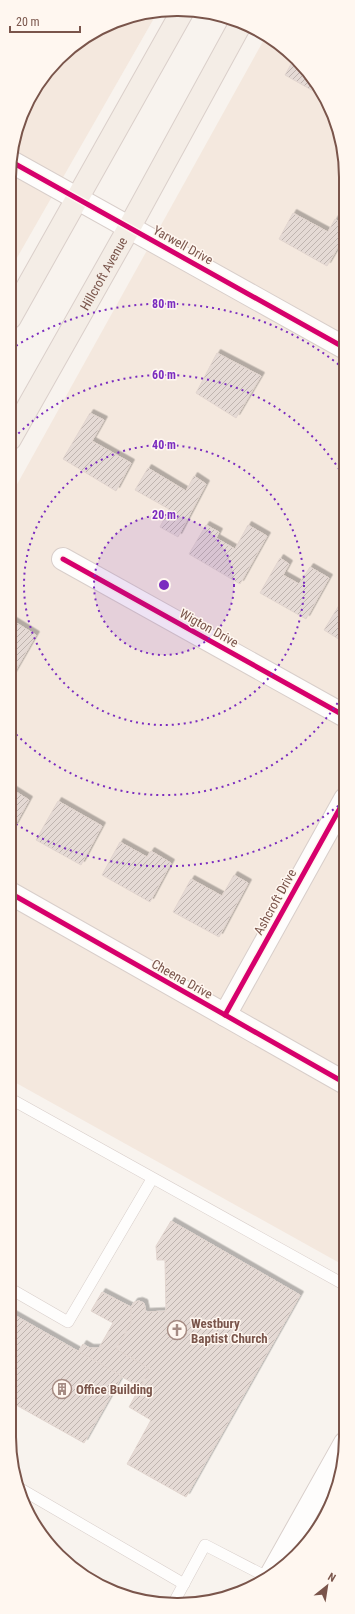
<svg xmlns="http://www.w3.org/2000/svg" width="355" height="1614" font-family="'Roboto Condensed',sans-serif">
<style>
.residential{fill:#f4e8de}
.building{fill:url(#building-hatch);stroke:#e2d5cf;filter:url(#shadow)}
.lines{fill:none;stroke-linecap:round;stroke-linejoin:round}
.service-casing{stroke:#d8ceca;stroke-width:12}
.minor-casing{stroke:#d8ceca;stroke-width:24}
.primary-casing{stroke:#dacfca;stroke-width:24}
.service{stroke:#fefdfc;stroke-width:11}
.minor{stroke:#fefdfc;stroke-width:22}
.primary{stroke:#f4ede6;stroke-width:22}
.cycleway-casing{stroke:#fff7f0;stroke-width:8}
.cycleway{stroke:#d6006c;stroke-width:5}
.ring{fill:none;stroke:#7b2cbf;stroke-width:2;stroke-dasharray:2 4}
.labels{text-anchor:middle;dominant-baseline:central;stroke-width:3;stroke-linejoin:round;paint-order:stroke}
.street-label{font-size:13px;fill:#7a554b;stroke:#fff7f0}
.poi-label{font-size:13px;font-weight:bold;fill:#7a554b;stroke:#fff7f0;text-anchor:start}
.rim{fill:none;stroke:#7a554b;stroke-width:2}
.centre{fill:#7b2cbf;stroke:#fff7f0;stroke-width:2}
.ring-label{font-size:12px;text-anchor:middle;font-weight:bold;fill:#7b2cbf;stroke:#fff7f0;stroke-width:3;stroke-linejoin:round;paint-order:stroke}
</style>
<defs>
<pattern id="building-hatch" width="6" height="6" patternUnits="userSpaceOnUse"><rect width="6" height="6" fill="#e5dad5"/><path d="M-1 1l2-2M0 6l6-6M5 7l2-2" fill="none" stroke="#bfb4af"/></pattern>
<filter id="shadow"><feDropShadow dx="3.5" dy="-3.5" stdDeviation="0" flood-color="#0004"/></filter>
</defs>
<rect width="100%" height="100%" fill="#f8f3ee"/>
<!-- residential -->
<g class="residential">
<polygon points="157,13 10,270 10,155 32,93 75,44 134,15"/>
<polygon points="266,36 297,59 329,103 345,156 345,1266 9,1079 10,497"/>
</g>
<!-- building -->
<g class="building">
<polygon points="295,57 297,59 324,97 285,75"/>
<polygon points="293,213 328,232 335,219 345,225 345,235 327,266 279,239"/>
<polygon points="217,353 261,376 236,418 196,393"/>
<polygon points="90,413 104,420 92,441 131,463 116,491 63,459"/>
<polygon points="148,468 186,491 194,476 206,484 178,537 160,527 169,509 135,490"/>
<polygon points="206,525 219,532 216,538 235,549 248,525 267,536 240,584 189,554"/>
<polygon points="280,558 289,564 283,575 299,584 310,567 329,578 306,619 260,593"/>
<polygon points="341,602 345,603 345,643 324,630"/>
<polygon points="10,619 36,635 10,680"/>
<polygon points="10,788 29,800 14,827 10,825"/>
<polygon points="58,801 102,826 81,865 36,840"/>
<polygon points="120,842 147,857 151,851 171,863 150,902 102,875"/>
<polygon points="234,875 248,883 219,937 173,912 191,879 222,896"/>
<polygon points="171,1221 300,1295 186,1497 127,1464 151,1420 129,1407 150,1369 116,1349 131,1323 131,1307 134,1302 139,1301 144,1303 146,1312 166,1311 165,1260 157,1260 156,1246"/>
<polygon points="102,1292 131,1307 131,1323 116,1349 150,1369 140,1387 78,1352 83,1344 90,1348 99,1348 113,1323 91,1311"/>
<polygon points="9,1312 122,1376 84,1443 9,1401"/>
</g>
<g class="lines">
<!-- service casing -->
<g class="service-casing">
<g id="service">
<polyline points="9,1098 345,1285"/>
<polyline points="9,1288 68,1322 152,1179"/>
<polyline points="19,1488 184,1584"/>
<polyline points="173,1604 205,1545 267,1577"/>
</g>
</g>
<!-- minor casing -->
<g class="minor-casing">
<g id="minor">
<polyline points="10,161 345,348"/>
<polyline points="63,559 345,716"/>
<polyline points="10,893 345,1083"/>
<polyline points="225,1015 345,799"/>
<polyline points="271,1575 345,1443"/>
</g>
</g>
<!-- primary casing -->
<g class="primary-casing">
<g id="primary">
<polyline points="10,318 182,12"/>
<path id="s1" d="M 10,439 L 129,228 L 241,23"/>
</g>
</g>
<!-- service -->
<use href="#service" class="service"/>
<!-- minor -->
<use href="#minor" class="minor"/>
<!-- primary -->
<use href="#primary" class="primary"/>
<!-- cycleway casing -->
<g class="cycleway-casing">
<g id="cycleway">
<polyline points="10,161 345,348"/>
<polyline points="63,559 345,716"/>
<polyline points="10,893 345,1083"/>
<polyline points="225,1015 345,799"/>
</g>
</g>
<!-- cycleway -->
<use href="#cycleway" class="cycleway"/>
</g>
<!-- distance rings -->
<circle cx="164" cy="585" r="70" fill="#7b2cbf" fill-opacity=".12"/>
<g class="ring">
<circle cx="164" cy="585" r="70"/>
<circle cx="164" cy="585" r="140"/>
<path d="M344 693A210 210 0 0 1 10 728M10 442A210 210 0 0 1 344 477"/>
<path d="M343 802A281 281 0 0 1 11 821M11 349A281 281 0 0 1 343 368"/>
</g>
<!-- icons -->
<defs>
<g id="church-ring" transform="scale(1)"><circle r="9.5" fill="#fff7f0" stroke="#a68c84" stroke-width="1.5"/><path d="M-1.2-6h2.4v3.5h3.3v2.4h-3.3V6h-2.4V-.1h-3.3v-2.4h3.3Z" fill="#a68c84"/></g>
<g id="building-ring" transform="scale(1)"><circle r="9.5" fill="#fff7f0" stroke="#a68c84" stroke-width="1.5"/><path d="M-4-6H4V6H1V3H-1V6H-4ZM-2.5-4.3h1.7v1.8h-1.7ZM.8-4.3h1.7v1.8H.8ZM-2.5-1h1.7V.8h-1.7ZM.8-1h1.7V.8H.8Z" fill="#a68c84"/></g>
</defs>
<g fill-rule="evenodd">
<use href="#church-ring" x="177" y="1330"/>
<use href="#building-ring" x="62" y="1389"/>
</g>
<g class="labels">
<!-- street labels -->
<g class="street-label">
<text transform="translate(183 245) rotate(29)">Yarwell Drive</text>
<text stroke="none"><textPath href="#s1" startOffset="190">Hillcroft Avenue</textPath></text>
<text transform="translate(209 628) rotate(29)">Wigton Drive</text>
<text transform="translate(275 902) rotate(-61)">Ashcroft Drive</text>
<text transform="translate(182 979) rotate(29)">Cheena Drive</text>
</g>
<!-- poi labels -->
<g class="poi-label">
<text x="191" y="1323">Westbury<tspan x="191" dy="15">Baptist Church</tspan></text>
<text x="76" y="1389">Office Building</text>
</g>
</g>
<!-- crop -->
<path d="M0 0H355V1614H0ZM177 16H178A161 161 0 0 1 339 177V1437A161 161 0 0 1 178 1598H177A161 161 0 0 1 16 1437V177A161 161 0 0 1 177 16Z" fill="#fff7f0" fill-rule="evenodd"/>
<path class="rim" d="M177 16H178A161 161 0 0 1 339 177V1437A161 161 0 0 1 178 1598H177A161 161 0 0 1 16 1437V177A161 161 0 0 1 177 16Z"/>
<circle cx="164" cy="585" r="6" class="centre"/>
<g class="ring-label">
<text x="164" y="308">80 m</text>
<text x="164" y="379">60 m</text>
<text x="164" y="449">40 m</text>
<text x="164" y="519">20 m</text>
</g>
<!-- north arrow -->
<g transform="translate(327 1586) rotate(30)" stroke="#fff7f0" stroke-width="3" paint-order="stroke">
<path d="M0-3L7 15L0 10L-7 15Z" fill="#7a554b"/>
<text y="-6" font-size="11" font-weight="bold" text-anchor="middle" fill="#7a554b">N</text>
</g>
<!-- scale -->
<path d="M10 26v6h70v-6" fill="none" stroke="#7a554b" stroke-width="2"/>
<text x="16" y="26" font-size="12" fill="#7a554b" stroke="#fff7f0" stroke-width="3" paint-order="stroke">20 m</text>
</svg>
